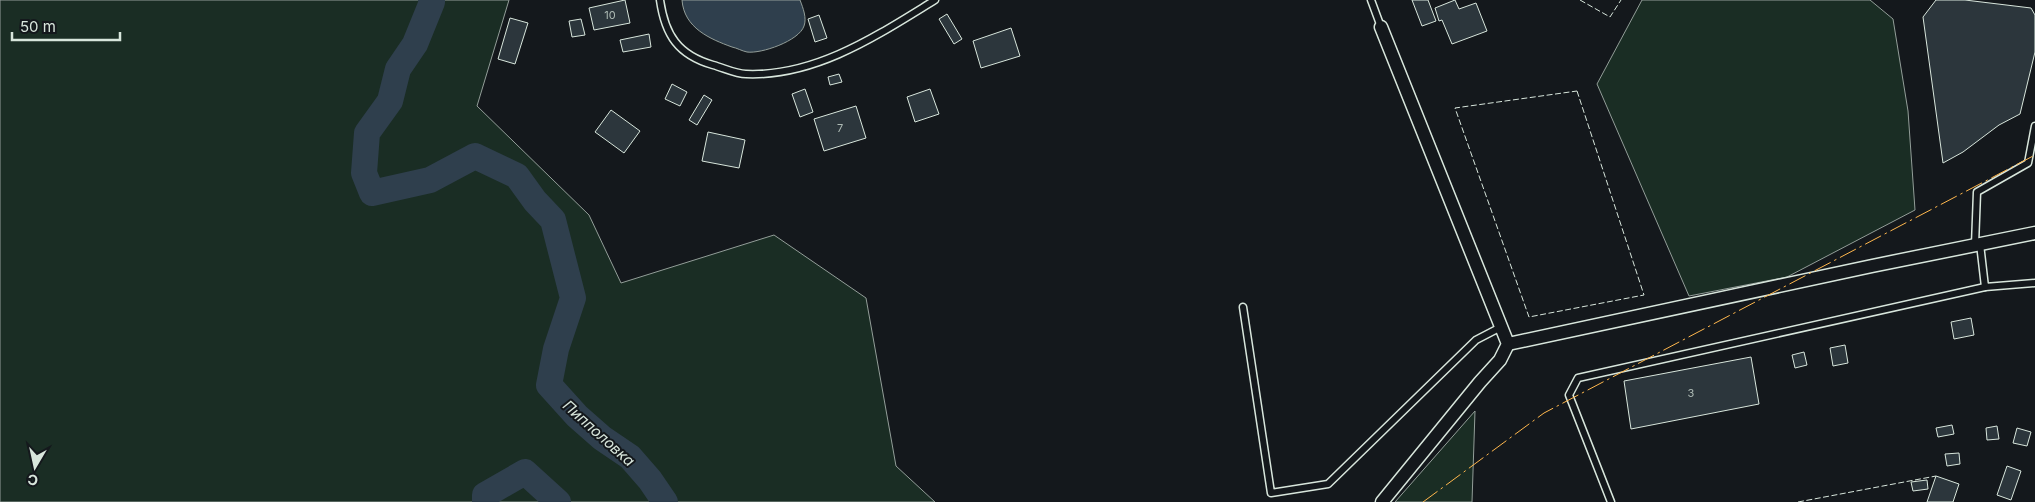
<svg xmlns="http://www.w3.org/2000/svg" width="2035" height="502" font-family="Inter,sans-serif">
<style>
.green{fill:#1a2d24;stroke:#939e99}
.water{fill:#2f3f4d;stroke:#939e99}
.lines{fill:none;stroke-linecap:round;stroke-linejoin:round}
.river{stroke:#2f3f4d;stroke-width:26}
.building{fill:#2c363c;stroke:#d8e6dc}
.lane-casing{stroke:#d8e6dc;stroke-width:9}
.street-casing{stroke:#d8e6dc;stroke-width:15}
.lane{stroke:#14181c;stroke-width:6}
.street{stroke:#14181c;stroke-width:12}
.fence{stroke:#d8e6dc;stroke-width:1;stroke-dasharray:6 2.5;stroke-linecap:butt}
.power{stroke:#ffb74d;stroke-width:1;stroke-dasharray:18 4 2.5 4;stroke-linecap:butt}
.labels{text-anchor:middle;dominant-baseline:central;stroke-width:4;stroke-linejoin:round;paint-order:stroke}
.number-label{font-size:11px;fill:#adbab4}
.water-label{font-size:15px;font-style:italic;fill:#d8e6dc;stroke:#14181c}
</style>
<rect width="100%" height="100%" fill="#14181c"/>
<!-- green -->
<g class="green">
<polygon points="0,0 509,0 477,106 589,215 621,283 774,235 866,298 896,466 935,502 0,502"/>
<polygon points="1642,0 1870,0 1893,19 1908,111 1915,210 1787,277 1689,296 1597,84"/>
<polygon points="1475,411 1472,502 1395,502"/>
</g>
<!-- water -->
<path class="water" d="M 682,0 L 800,0 C 803,8 807,18 804,26 C 799,41 761,54 747,52 C 742,51 737,48 732,47 C 710,39 684,28 682,0 Z"/>
<g class="lines">
<!-- river -->
<g class="river">
<polyline points="431,0 432,2 415,44 398,69 390,101 367,133 364,173 372,193 430,180 475,156 517,176 535,201 553,220 573,298 556,349 549,385 577,416 602,438 630,457 650,480 665,502"/>
<polyline points="485,502 485,495 525,472 558,502"/>
</g>
</g>
<!-- building -->
<g class="building">
<polygon points="625,0 630,23 594,30 589,8"/>
<polygon points="1412,0 1428,0 1436,21 1422,26"/>
<polygon points="1455,0 1459,9 1476,3 1487,31 1452,44 1442,20 1439,21 1435,8"/>
<polygon points="1936,0 1965,0 2031,8 2035,15 2035,52 2020,114 1999,125 1963,152 1943,163 1923,17"/>
<polygon points="947,14 962,39 954,44 939,19"/>
<polygon points="819,15 827,38 815,42 808,19"/>
<polygon points="510,18 528,23 515,64 498,59"/>
<polygon points="581,19 585,35 572,37 569,21"/>
<polygon points="1011,28 1020,56 981,68 973,41"/>
<polygon points="649,34 651,47 623,52 620,40"/>
<polygon points="839,74 842,82 830,85 828,77"/>
<polygon points="672,84 687,92 680,106 665,99"/>
<polygon points="805,89 813,112 800,117 792,94"/>
<polygon points="930,89 939,114 915,122 907,97"/>
<polygon points="704,95 712,100 697,125 689,120"/>
<polygon points="856,106 866,138 824,151 814,119"/>
<polygon points="611,110 640,131 624,153 595,132"/>
<polygon points="708,132 745,140 739,168 702,161"/>
<polygon points="1971,318 1974,335 1954,339 1951,322"/>
<polygon points="1845,345 1848,363 1833,366 1830,348"/>
<polygon points="1804,352 1807,365 1795,368 1792,355"/>
<polygon points="1751,357 1759,404 1631,429 1624,381"/>
<polygon points="1952,425 1954,434 1938,437 1936,428"/>
<polygon points="1997,426 1999,439 1987,440 1986,428"/>
<polygon points="2017,428 2031,432 2027,446 2013,443"/>
<polygon points="1959,453 1960,464 1947,466 1945,454"/>
<polygon points="2007,466 2021,471 2011,500 1997,495"/>
<polygon points="1936,476 1959,484 1953,502 1927,502"/>
<polygon points="1927,480 1928,489 1913,491 1911,482"/>
</g>
<g class="lines">
<!-- lane casing -->
<g class="lane-casing">
<g id="lane">
<path d="M 660,0 C 665,35 678,55 713,65 C 724,68 736,74 746,74 C 816,77 878,35 935,0"/>
<polyline points="1371,0 1381,27"/>
<polyline points="1980,244 1985,287 2035,283"/>
<polyline points="1975,245 1977,192 2028,163 2035,126"/>
<polyline points="1243,307 1271,493 1328,484 1476,340 1501,327"/>
<polyline points="1611,502 1569,395 1578,378 1985,287"/>
</g>
</g>
<!-- street casing -->
<g class="street-casing">
<g id="street">
<polyline points="1381,27 1508,344 1500,360 1480,382 1382,502"/>
<polyline points="1508,344 1872,266 2035,233"/>
</g>
</g>
<!-- lane -->
<use href="#lane" class="lane"/>
<!-- street -->
<use href="#street" class="street"/>
<!-- fence -->
<g class="fence">
<polyline points="1580,0 1610,17 1621,0"/>
<polygon points="1577,91 1644,295 1529,317 1455,108"/>
<polyline points="1798,502 1936,476"/>
</g>
<!-- power -->
<polyline class="power" points="1423,502 1544,413 2035,155"/>
</g>
<g class="labels">
<!-- number labels -->
<g class="number-label">
<text x="610" y="15">10</text>
<text x="840" y="128">7</text>
<text x="1691" y="393">3</text>
</g>
<!-- water labels -->
<g class="water-label">
<text transform="translate(599 433) rotate(42)">Пипполовка</text>
</g>
</g>
<!-- north arrow -->
<g transform="translate(35 467) rotate(189)" stroke="#14181c" stroke-width="4" paint-order="stroke">
<path d="M0-4L9 19L0 12L-9 19Z" fill="#d8e6dc"/>
<text y="-8" font-size="14" font-weight="bold" text-anchor="middle" fill="#d8e6dc">С</text>
</g>
<!-- scale -->
<path d="M12 32v8h108v-8" fill="none" stroke="#d8e6dc" stroke-width="2.5"/>
<text x="20" y="32" font-size="15" fill="#d8e6dc" stroke="#14181c" stroke-width="4" paint-order="stroke">50 m</text>
</svg>
